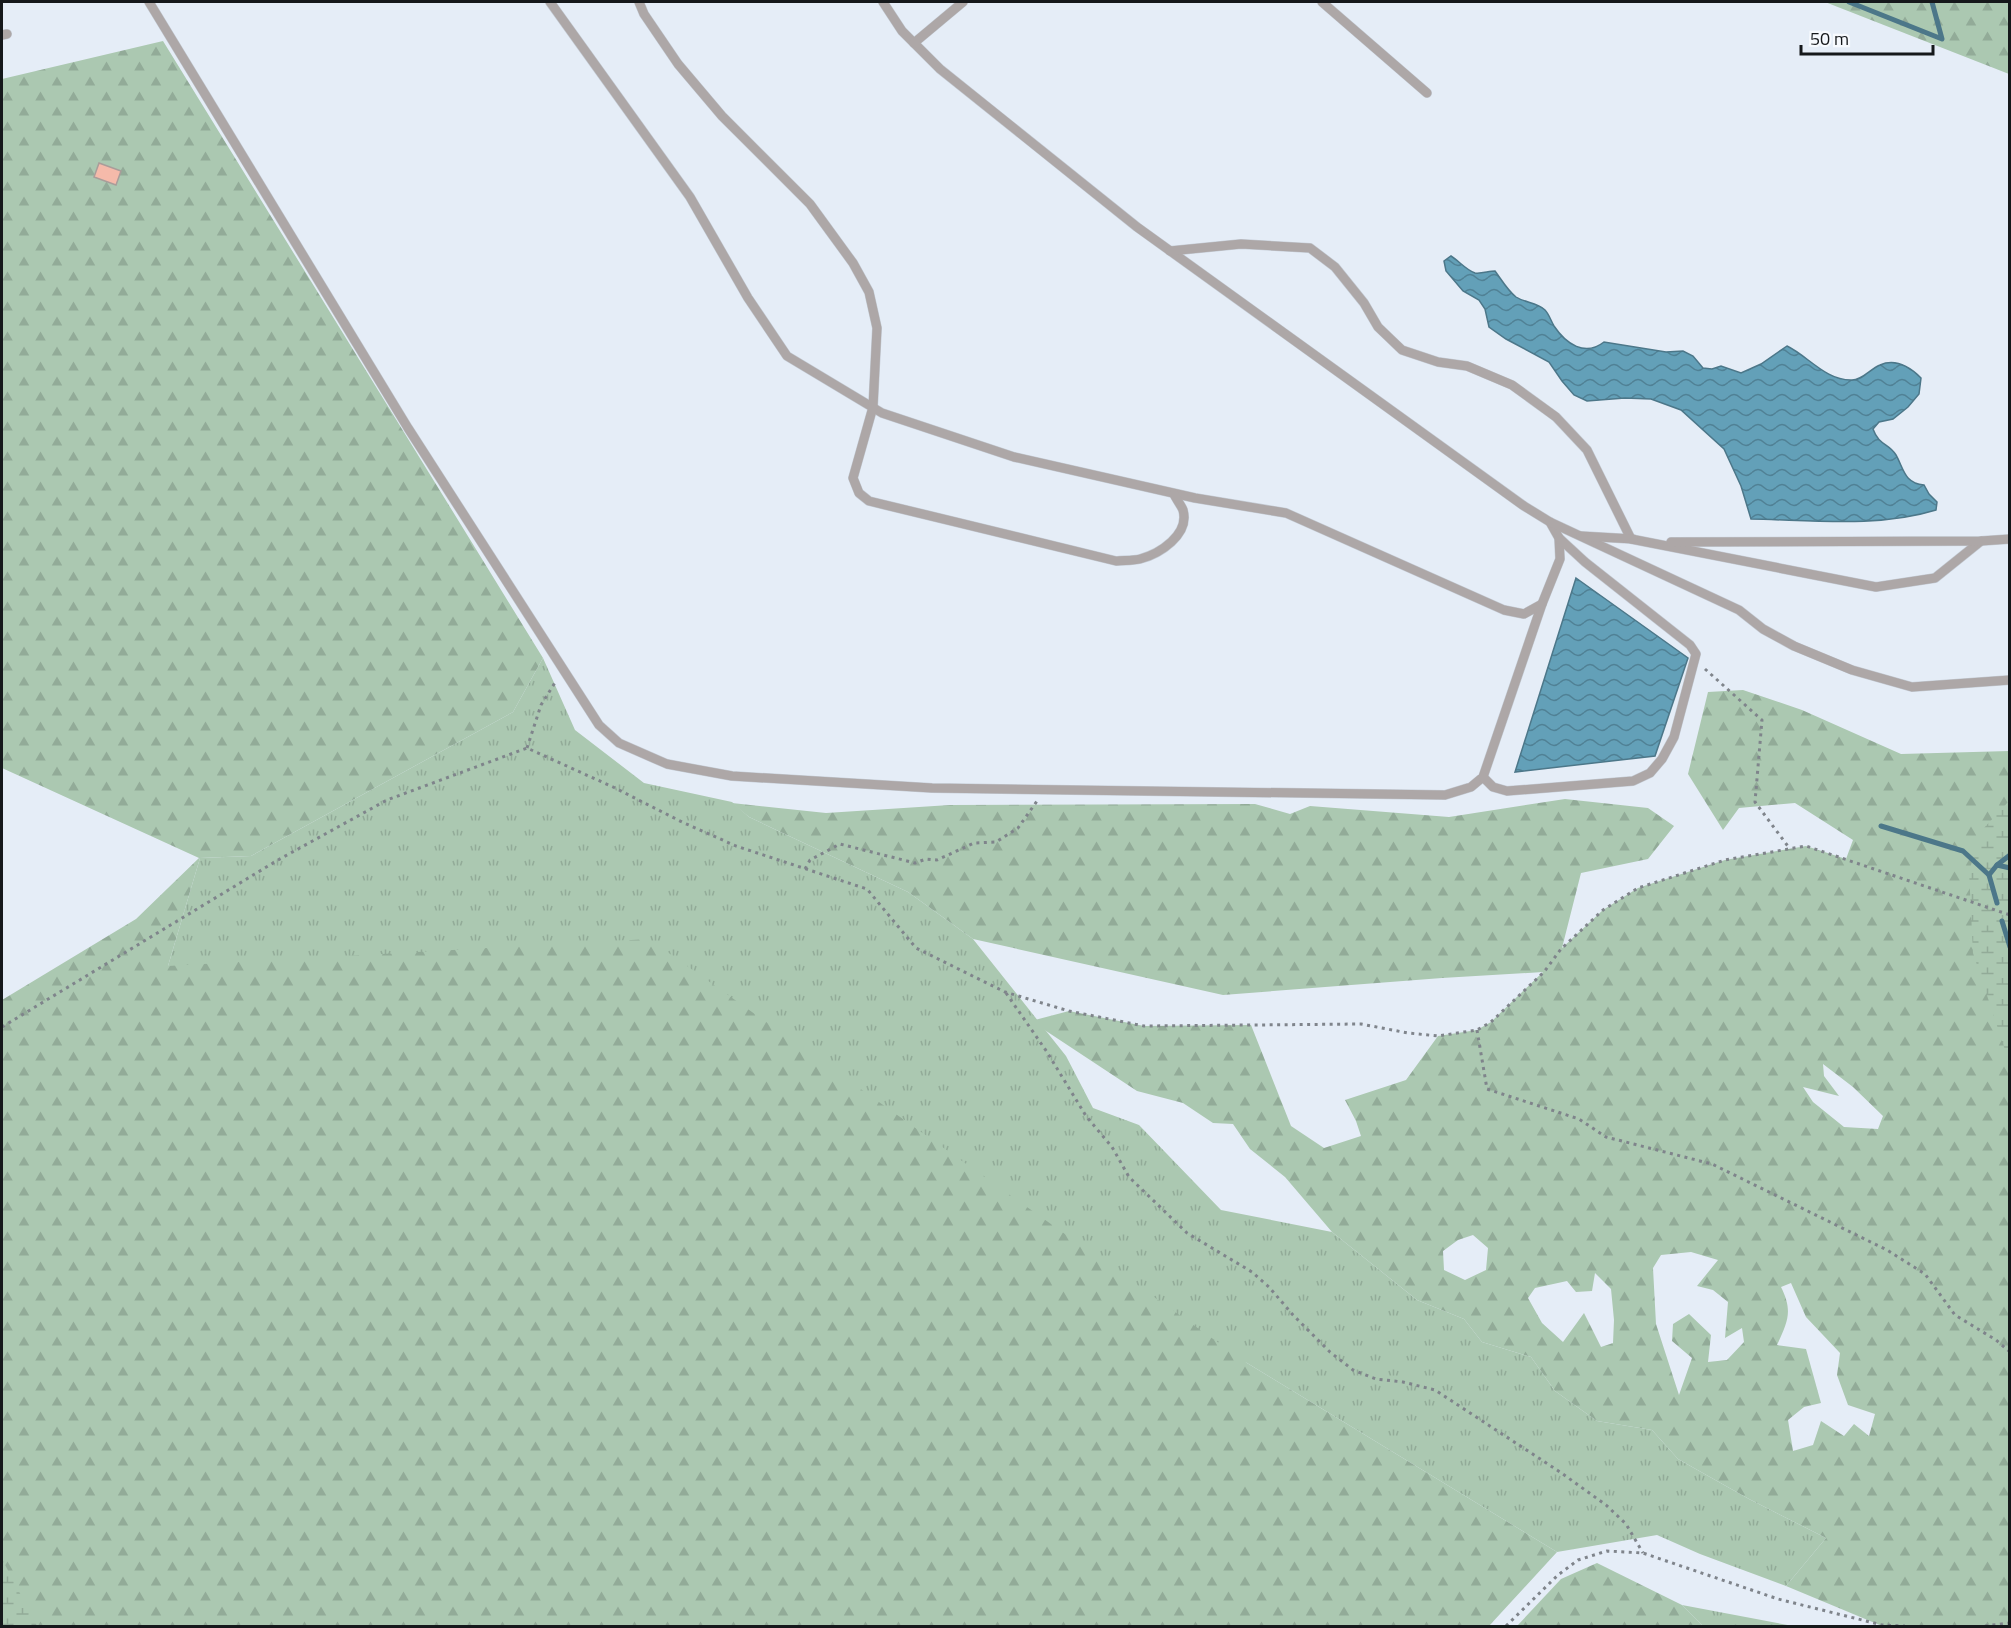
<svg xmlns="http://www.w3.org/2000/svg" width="2011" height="1628" font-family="'Titillium Web',sans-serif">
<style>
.grass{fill:url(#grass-tufts)}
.forest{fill:url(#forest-firs);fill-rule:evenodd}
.wetland{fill:url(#wetland-marsh)}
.water{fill:url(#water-waves);stroke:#4c7789;stroke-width:1.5}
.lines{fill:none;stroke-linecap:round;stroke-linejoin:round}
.stream{stroke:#4c7789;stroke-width:5}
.building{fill:#f5baaa;stroke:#a99d9a;stroke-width:1.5}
.service-casing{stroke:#c4cbd4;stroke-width:10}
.path{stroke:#7f848b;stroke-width:3;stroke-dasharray:3 4.5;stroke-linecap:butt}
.service{stroke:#ada7a7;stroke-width:9}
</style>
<defs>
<pattern id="grass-tufts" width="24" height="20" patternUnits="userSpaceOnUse" patternTransform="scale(1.5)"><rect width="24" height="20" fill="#abc8b1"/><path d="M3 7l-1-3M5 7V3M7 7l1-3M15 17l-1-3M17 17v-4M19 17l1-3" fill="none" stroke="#92ab98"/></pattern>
<pattern id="forest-firs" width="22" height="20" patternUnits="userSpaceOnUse" patternTransform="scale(1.5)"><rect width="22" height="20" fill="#abc8b1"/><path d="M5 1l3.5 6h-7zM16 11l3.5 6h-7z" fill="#92ab98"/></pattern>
<pattern id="wetland-marsh" width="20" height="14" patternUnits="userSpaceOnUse" patternTransform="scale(1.5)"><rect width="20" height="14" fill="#abc8b1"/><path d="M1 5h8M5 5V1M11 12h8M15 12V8" fill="none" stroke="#92ab98"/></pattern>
<pattern id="water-waves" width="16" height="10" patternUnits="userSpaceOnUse" patternTransform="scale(1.5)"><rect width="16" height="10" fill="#63a0b8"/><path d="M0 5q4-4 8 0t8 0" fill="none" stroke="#508195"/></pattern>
</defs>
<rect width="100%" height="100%" fill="#e5edf7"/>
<!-- grass -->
<g class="grass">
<polygon points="543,658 575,730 644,783 732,802 749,817 908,892 973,939 1066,1056 1093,1108 1139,1125 1221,1210 1332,1232 1417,1300 1464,1319 1482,1342 1531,1357 1555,1391 1597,1421 1652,1430 1678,1459 1749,1499 1826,1538 1786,1586 1700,1554 1657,1535 1557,1552 1247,1363 168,966 200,858 251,856 513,712"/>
<polygon points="1682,1605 1793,1626 1703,1626"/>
</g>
<!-- forest -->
<g class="forest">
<polygon points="1825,2 2009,2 2009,74"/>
<polygon points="163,41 543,658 513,712 251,856 200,858 168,966 649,939 1247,1363 1557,1552 1489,1626 2,1626 2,1000 136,919 199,858 2,768 2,79"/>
<path d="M 1743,690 L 1802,710 L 1901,754 L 2009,751 L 2009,1626 L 1882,1626 L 1786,1586 L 1826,1538 L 1749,1499 L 1678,1459 L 1652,1430 L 1597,1421 L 1555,1391 L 1531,1357 L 1482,1342 L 1464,1319 L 1417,1300 L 1332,1232 L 1285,1177 L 1250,1149 L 1233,1124 L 1213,1123 L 1183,1103 L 1137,1091 L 1031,1021 L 1069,1011 L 1144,1026 L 1251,1025 L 1291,1126 L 1324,1148 L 1361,1136 L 1356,1121 L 1345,1100 L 1406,1080 L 1438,1036 L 1477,1030 L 1491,1022 L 1543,972 L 1442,978 L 1223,995 L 973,939 L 908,892 L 749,817 L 732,803 L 826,813 L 950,805 L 1255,804 L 1290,814 L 1310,806 L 1449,817 L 1565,799 L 1648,808 L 1674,826 L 1648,859 L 1581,873 L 1562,948 L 1603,910 L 1638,888 L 1725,860 L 1806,846 L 1846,859 L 1853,840 L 1795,803 L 1739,808 L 1723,830 L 1688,774 L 1708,692 ZM 1823,1064 L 1853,1087 L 1883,1116 L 1878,1129 L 1844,1127 L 1813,1102 L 1803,1087 L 1839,1096 L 1824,1076 ZM 1473,1235 L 1488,1248 L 1486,1270 L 1465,1280 L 1444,1270 L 1443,1251 L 1458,1240 ZM 1691,1252 L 1718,1260 L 1697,1286 L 1713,1290 L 1728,1302 L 1725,1338 L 1742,1328 L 1744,1342 L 1727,1360 L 1708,1362 L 1711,1335 L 1689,1314 L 1673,1324 L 1672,1341 L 1692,1358 L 1679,1395 L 1656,1324 L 1653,1268 L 1661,1255 ZM 1595,1273 L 1611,1289 L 1614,1320 L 1613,1343 L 1601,1347 L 1584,1313 L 1563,1342 L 1542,1323 L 1528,1298 L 1535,1288 L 1567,1281 L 1576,1292 L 1592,1291 ZM 1791,1283 L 1806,1317 L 1840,1353 L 1837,1375 L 1848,1405 L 1875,1414 L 1869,1436 L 1854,1424 L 1844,1436 L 1821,1421 L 1813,1445 L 1793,1451 L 1788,1420 L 1804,1407 L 1821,1403 L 1806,1349 L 1777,1345 C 1788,1321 1793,1311 1781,1287 Z"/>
<polygon points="1597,1563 1682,1605 1703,1626 1517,1626 1561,1579"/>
</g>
<!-- wetland -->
<g class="wetland">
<polygon points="2009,801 2009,1062 1973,953 1969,871 1983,829"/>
<polygon points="2,1559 37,1626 2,1626"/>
</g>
<!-- water -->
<g class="water">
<path d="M 1451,256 C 1459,261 1466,270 1475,273 C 1481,274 1489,271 1495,271 C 1501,279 1508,291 1516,297 C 1525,303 1537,302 1545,310 C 1549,314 1551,321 1554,326 C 1566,344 1585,357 1604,342 L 1666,352 L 1683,351 L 1693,356 L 1703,368 L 1712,369 L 1721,366 L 1741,373 L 1761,364 L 1787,346 C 1808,356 1826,381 1852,380 C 1863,380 1870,369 1880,365 C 1896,358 1910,367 1921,378 L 1919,394 L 1908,407 L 1893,419 L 1879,422 L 1873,429 C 1879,446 1889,443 1896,455 C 1904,469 1904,483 1924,485 L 1929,494 L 1937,502 L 1936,510 C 1878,528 1811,520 1751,519 L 1741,486 L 1724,449 L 1681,410 L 1651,399 L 1625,398 L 1587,401 L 1574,395 L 1562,381 L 1549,362 L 1506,339 L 1489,327 L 1485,309 L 1479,300 L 1463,291 L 1446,271 L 1444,261 Z"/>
<polygon points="1576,578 1688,658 1655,756 1515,772"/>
</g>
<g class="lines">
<!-- stream -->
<g class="stream">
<polyline points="1849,2 1942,39 1932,2"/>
<polyline points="1881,826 1963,851 1989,875 1997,865 2010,868"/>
<polyline points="1997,865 2010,855"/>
<polyline points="1989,875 1997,903"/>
<polyline points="2002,921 2010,947"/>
</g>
</g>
<!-- building -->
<polygon class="building" points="99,163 121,171 116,185 94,177"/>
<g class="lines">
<!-- service casing -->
<g class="service-casing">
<g id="service">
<polyline points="149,2 408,428 599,725 619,743 667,764 732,776 932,788 1445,795 1471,787 1483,777 1542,604 1560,559 1559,538 1550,522 1524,506 1137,227 940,69 902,31 883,2"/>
<polyline points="550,2 690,197 748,298 787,356 882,413 1014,457 1195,498 1286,513 1504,610 1524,614 1542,604"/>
<path d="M 639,2 L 644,14 L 678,64 L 722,116 L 810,204 L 853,263 L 869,292 L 877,328 L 873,407 L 853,478 L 859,493 L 869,501 L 1116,561 C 1123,560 1132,561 1140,559 C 1159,554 1190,535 1183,510 C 1181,505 1176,499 1174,494"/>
<polyline points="1322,2 1427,93"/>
<polyline points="2,35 7,34"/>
<polyline points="914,43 963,2"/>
<polyline points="1170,251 1241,244 1310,248 1335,267 1364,303 1378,327 1402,350 1438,362 1467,366 1512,385 1556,417 1587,450 1631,539 1876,587 1935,578 1981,541"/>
<polyline points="1550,522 1739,610 1763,629 1794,646 1852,670 1912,687 2010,680"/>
<polyline points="1581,536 1633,539"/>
<polyline points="1671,542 1981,541 2010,539"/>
<polyline points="1483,777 1493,787 1507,791 1633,781 1650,773 1662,759 1674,737 1696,654 1690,645 1585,562 1559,538"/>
</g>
</g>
<!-- path -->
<g class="path">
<polyline points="1705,669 1762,720 1755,802 1790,849"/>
<polyline points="527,748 541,705 556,681"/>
<polyline points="805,869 810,860 840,844 915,863 926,859 937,860 974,843 996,842 1018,828 1037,801"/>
<polyline points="1006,993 1047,1052 1086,1116 1112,1147 1129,1177 1187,1233 1252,1272 1269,1287 1293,1315 1330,1352 1353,1370 1376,1379 1403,1382 1435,1390 1560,1472 1606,1505 1626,1524 1643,1553"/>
<polyline points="2,1027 278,860 387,800 527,748 613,787 682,822 736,846 867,889 916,948 1005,992 1069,1011 1144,1026 1361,1024 1408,1033 1438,1036 1477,1030 1491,1022 1544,972 1561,949 1603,910 1638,888 1725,860 1806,846 2010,915"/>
<polyline points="1477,1030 1487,1089 1579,1119 1606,1137 1712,1164 1887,1250 1925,1274 1955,1315 1996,1340 2010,1352"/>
<polyline points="1506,1626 1558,1575 1578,1560 1607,1551 1643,1553 1778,1599 1882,1625 1905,1626"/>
<polyline points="1985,1626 2010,1623"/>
</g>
<!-- service -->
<use href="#service" class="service"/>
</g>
<!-- border -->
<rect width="2011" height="1628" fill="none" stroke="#15181b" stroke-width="6"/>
<!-- scale -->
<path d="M1801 45v9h132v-9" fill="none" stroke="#15181b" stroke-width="3"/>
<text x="1810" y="45" font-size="18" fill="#15181b" stroke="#f7fafe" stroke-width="4.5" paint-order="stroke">50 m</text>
</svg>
